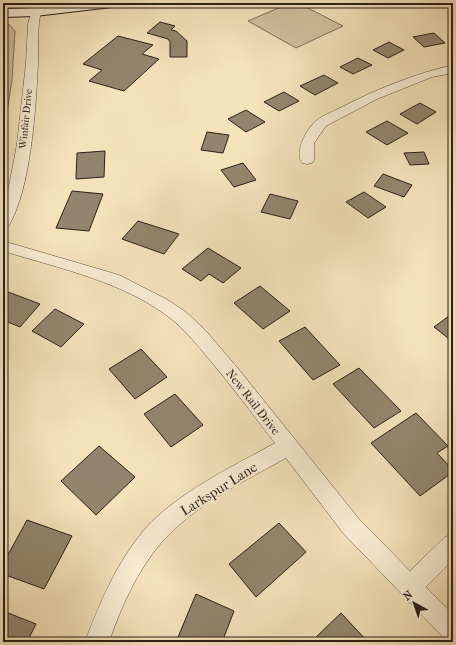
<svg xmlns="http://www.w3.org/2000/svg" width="456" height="645" font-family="'IM FELL French Canon',serif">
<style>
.green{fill:#d2c19f;stroke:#7e705c}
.building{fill:#93856d;stroke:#2a2019}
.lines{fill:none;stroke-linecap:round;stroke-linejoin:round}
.street-casing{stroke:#5c5042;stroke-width:1}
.secondary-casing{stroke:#2a2019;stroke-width:2}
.street{fill:#f8ecd3;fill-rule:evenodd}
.secondary{fill:#f8ecd3;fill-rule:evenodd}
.labels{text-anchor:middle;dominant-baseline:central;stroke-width:4;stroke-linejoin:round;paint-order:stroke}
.far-street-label{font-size:10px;fill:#2a2019;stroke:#f8ecd3}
.street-label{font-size:12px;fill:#2a2019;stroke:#f8ecd3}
.near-street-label{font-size:14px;fill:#2a2019;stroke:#f8ecd3}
</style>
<rect width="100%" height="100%" fill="#f4e2bb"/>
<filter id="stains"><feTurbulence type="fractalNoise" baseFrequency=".005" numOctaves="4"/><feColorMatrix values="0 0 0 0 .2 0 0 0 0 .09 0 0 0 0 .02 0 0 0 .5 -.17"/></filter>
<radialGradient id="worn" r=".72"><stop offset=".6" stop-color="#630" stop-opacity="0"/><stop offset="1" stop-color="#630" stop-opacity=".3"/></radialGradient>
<!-- green -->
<g class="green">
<polygon points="290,3 298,3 343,26 296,48 248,21"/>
<polygon points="3,24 10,25 15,31 12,80 3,137"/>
</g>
<!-- building -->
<g class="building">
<polygon points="160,22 175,26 171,30 176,31 187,41 187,57 170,57 170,42 168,39 147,33"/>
<polygon points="434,33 445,43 424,47 413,37"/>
<polygon points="118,36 153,45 142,54 159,59 124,91 89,81 102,70 83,64"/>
<polygon points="389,42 404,50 388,58 373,50"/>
<polygon points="358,58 372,65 353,74 340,67"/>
<polygon points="324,75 338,83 315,95 300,86"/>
<polygon points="284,92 299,101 279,111 264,102"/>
<polygon points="420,103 436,112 417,124 400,114"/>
<polygon points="246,110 265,122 246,132 228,119"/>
<polygon points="387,121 408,133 387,145 366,132"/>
<polygon points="207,132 229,135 223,153 201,150"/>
<polygon points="105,151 104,177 76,179 77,153"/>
<polygon points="424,152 429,164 410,165 404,153"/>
<polygon points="243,163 256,180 234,187 221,170"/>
<polygon points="383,174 412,185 404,197 374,186"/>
<polygon points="72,191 103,194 89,231 56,228"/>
<polygon points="364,192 386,207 368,218 346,202"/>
<polygon points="270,194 298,201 290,219 261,212"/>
<polygon points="138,221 179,234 164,254 122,239"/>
<polygon points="208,248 241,268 223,283 209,274 201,281 182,269"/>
<polygon points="260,286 290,311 263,329 234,303"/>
<polygon points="3,290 40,304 20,327 3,320"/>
<polygon points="55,309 84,324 61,347 32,331"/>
<polygon points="453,313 453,342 434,327"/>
<polygon points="305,327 340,365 313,380 279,341"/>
<polygon points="141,349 167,377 135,399 109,369"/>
<polygon points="359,368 401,411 374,428 333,384"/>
<polygon points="175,394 203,425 171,447 144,414"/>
<polygon points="416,413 448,446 437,453 453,470 453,472 420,496 371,443"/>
<polygon points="99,446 135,477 96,515 61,481"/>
<polygon points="27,520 72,536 44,589 3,574 3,564"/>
<polygon points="279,523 306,552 256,597 229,564"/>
<polygon points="196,594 234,611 222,642 176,642"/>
<polygon points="3,611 36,624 27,642 3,642"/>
<polygon points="341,613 368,642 311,642"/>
</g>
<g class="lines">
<!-- street casing -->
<g class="street-casing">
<g id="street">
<path d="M 34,3 L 44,3 C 36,22 39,42 38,63 C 36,107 31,190 8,227 L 3,228 L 3,204 L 9,186 L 17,144 L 26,63 L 28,24 Z"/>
<path d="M 453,65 L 453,73 L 432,77 L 377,99 L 326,126 L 314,143 L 314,160 L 312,163 L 307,164 L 302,163 C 294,151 307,128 317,120 C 324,115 334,111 342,107 C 377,89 414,74 453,65 Z"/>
<path d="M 3,241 L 119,275 L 166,299 L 186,312 L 206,331 L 236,366 L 359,519 L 410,571 L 445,537 L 453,534 L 453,560 L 426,587 L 453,614 L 453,642 L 445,639 L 343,533 L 286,458 C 243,482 194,505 161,543 C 137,571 121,607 109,642 L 85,642 C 100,602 117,562 145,529 C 178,492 232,467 275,443 C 253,415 232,386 209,359 C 198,346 187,332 174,321 C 126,282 61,269 3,251 Z"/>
</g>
</g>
<!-- secondary casing -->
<g class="secondary-casing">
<polygon id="secondary" points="77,3 119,3 117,6 112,7 35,16 3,17 3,9 35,8"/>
</g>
<!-- street -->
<use href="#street" class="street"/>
<!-- secondary -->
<use href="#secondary" class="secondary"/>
</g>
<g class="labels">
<!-- far-street labels -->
<g class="far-street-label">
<text transform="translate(26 119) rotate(-84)">Winfair Drive</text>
</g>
<!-- street labels -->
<g class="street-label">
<text transform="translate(253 402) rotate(52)">New Rail Drive</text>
</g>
<!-- near-street labels -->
<g class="near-street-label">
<text transform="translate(219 489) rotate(-32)">Larkspur Lane</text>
</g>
</g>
<!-- margin -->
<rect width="456" height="645" fill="none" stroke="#f4e2bb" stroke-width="16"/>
<rect x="4" y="4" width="448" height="637" fill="none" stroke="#2a2019" stroke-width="2"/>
<rect x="8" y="8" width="440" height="629" fill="none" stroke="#2a2019"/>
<!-- north arrow -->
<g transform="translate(414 603) rotate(320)" stroke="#f8ecd3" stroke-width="3" paint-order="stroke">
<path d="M0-3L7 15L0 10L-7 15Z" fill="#2a2019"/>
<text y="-6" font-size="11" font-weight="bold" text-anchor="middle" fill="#2a2019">N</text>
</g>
<rect width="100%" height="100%" filter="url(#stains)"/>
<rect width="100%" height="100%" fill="url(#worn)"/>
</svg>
